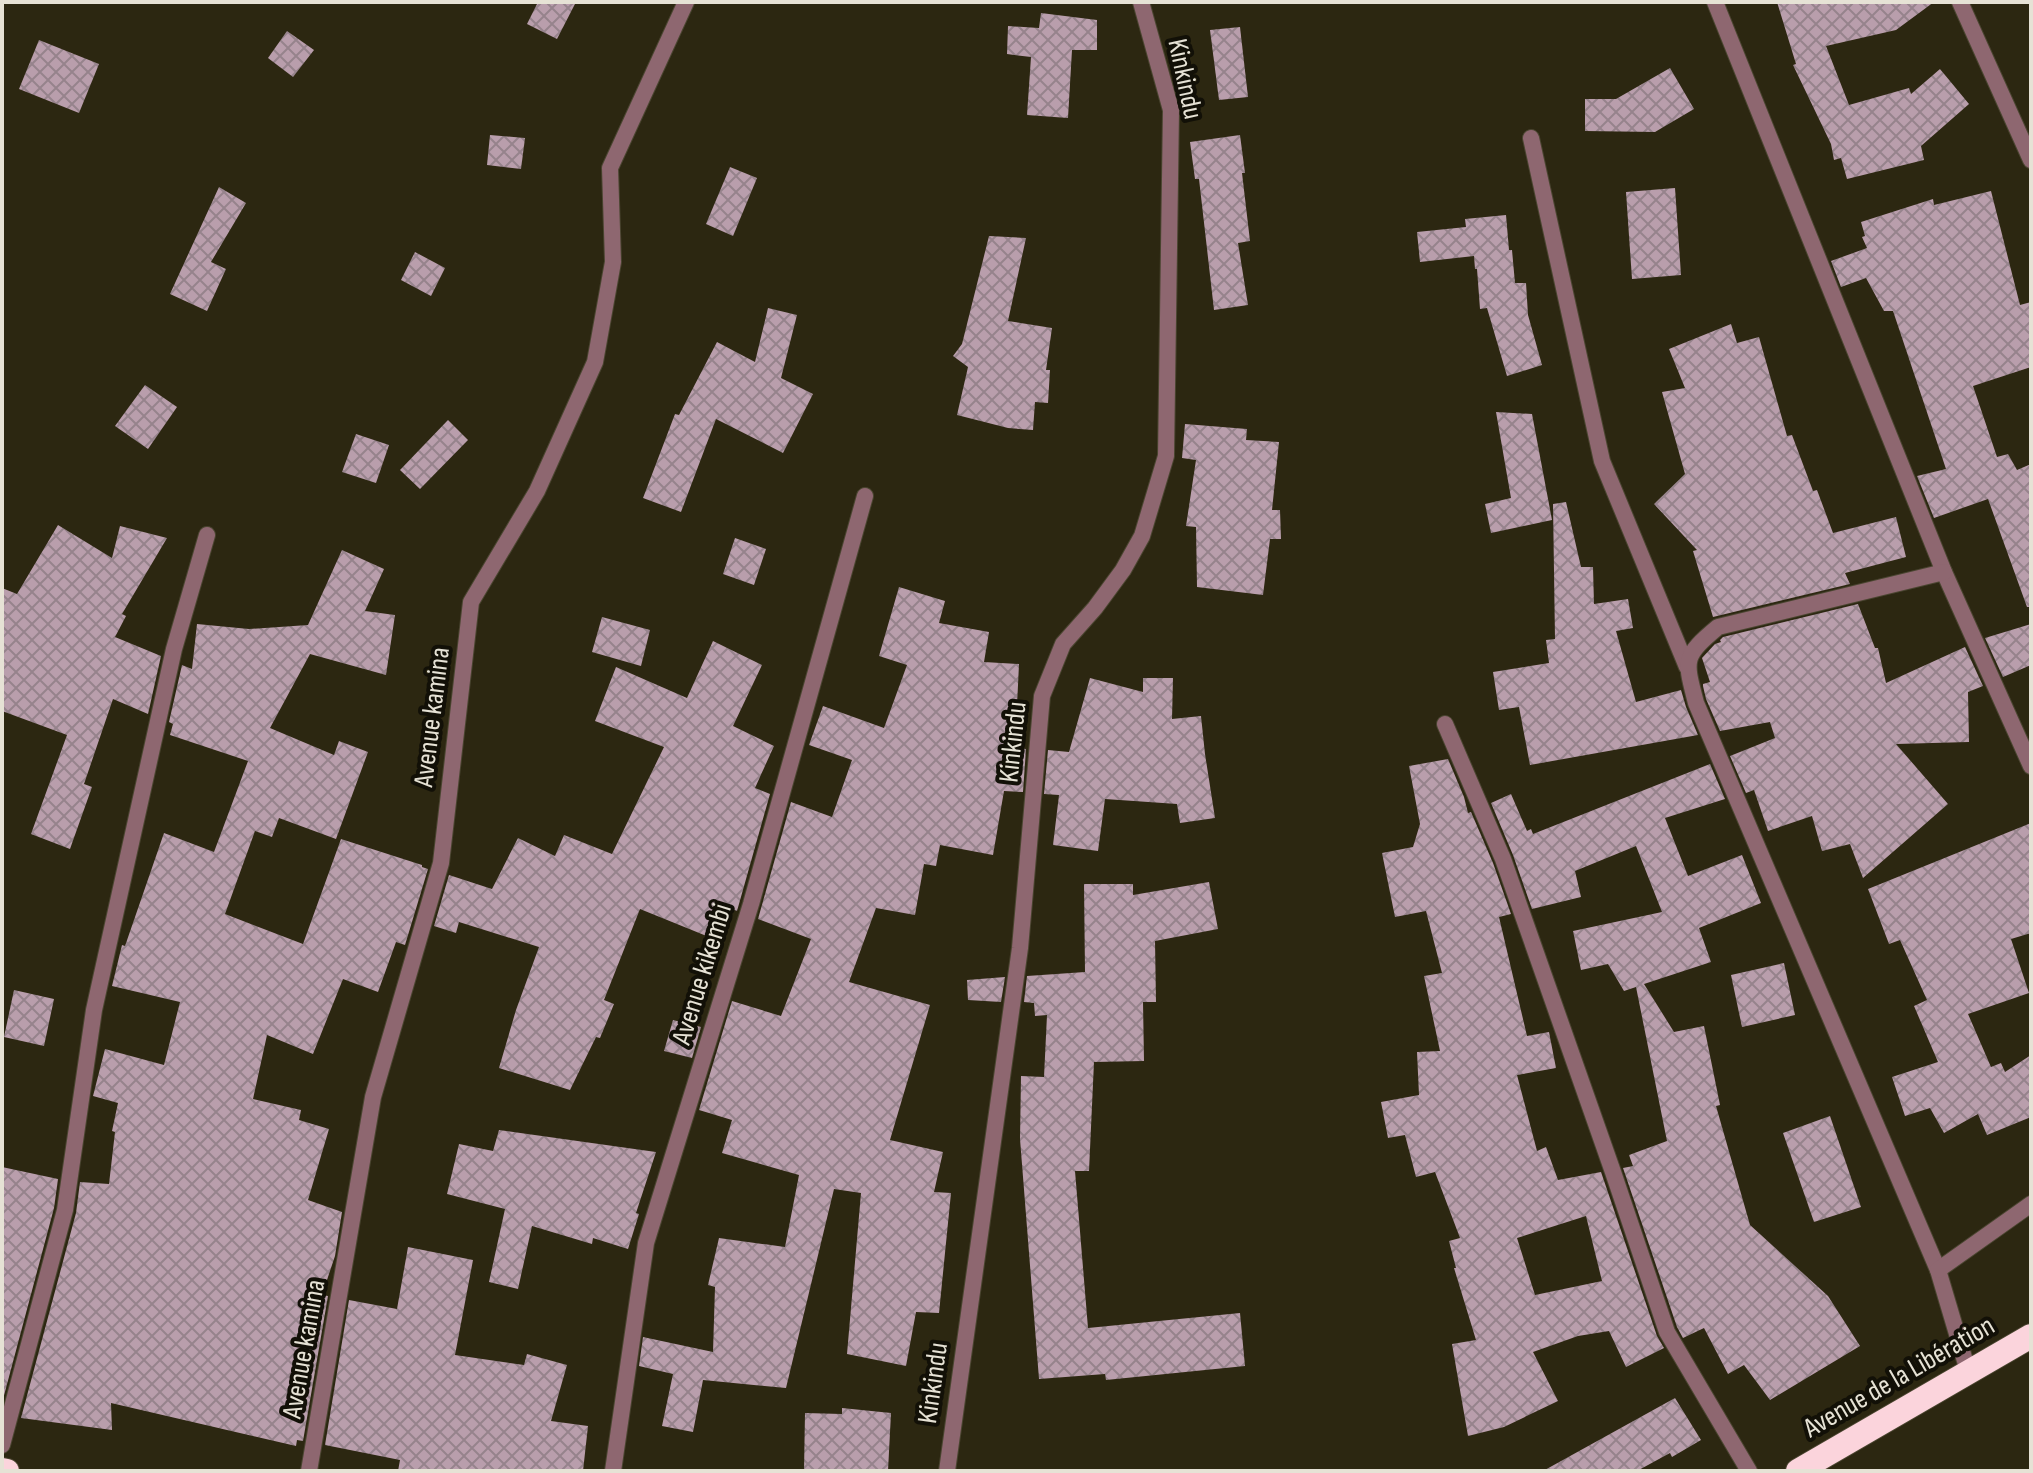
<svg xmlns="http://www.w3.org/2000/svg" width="2033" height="1473" font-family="'Sofia Sans Condensed',sans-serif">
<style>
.building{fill:url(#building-cross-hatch);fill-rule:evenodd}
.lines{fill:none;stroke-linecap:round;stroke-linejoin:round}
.street-casing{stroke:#4a4530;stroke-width:18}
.highway-casing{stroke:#4a4530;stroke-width:26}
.street{stroke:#8e6770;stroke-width:16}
.highway{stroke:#fbd4dc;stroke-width:24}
.labels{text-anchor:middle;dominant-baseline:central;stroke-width:8;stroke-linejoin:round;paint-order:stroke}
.street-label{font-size:28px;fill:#e6e2d5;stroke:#121007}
</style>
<defs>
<pattern id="building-cross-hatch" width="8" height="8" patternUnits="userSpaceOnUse" patternTransform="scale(2)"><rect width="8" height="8" fill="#b99eac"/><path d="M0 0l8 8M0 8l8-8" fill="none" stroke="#96838c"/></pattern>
</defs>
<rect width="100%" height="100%" fill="#2c2711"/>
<!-- building -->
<g class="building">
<polygon points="538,2 576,2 557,39 527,24"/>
<polygon points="1777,2 1934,2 1896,30 1826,46 1849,105 1909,88 1911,94 1940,69 1969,104 1921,146 1924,160 1847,179 1841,158 1834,160 1831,144 1793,65 1796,64"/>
<polygon points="1041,13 1097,20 1097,50 1072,50 1068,118 1027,115 1031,57 1007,54 1008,26 1039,28"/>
<polygon points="1240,27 1248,97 1219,100 1210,30"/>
<polygon points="287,31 314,50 293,77 268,58"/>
<polygon points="39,40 99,64 79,113 19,89"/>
<polygon points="1670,68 1694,109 1655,132 1585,131 1585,99 1616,99"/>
<polygon points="490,135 525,138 521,169 487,165"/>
<polygon points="1240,135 1245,173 1242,173 1250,241 1238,243 1248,305 1214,310 1199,179 1195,179 1190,142"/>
<polygon points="730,167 757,178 733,236 706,224"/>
<polygon points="219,187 246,203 211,262 226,269 207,311 170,294"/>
<polygon points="1675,188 1681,275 1632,279 1626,192"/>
<polygon points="1991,191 2020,305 2031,302 2031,367 1973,386 1997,457 2008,454 2017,470 2031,464 2031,607 2027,607 1988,499 1934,518 1917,476 1946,469 1893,311 1884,311 1866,278 1841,287 1831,261 1867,248 1862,237 1865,236 1861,222 1933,199 1934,205"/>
<polygon points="1506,215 1509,250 1512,250 1515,283 1526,283 1528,315 1542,365 1507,376 1487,308 1480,309 1477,269 1475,269 1474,256 1420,262 1417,232 1466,227 1465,219"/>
<polygon points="989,236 1026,238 1008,321 1052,328 1046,370 1050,370 1048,403 1035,402 1033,430 1008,428 957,415 968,367 953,356 962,344"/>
<polygon points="415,252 445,268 431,296 401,280"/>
<polygon points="768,308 797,315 781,378 813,394 783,453 716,419 681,512 643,498 675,414 679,415 717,342 755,362"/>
<polygon points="1731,324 1737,343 1759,337 1787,436 1792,435 1813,491 1817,490 1833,533 1896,517 1906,557 1845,573 1850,584 1713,617 1693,551 1697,550 1654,504 1685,474 1662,392 1685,388 1669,349"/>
<polygon points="145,385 177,407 148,449 115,426"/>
<polygon points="1496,412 1532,414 1552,520 1491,533 1485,504 1511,498"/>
<polygon points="448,420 468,440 420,489 400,470"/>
<polygon points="1185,424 1247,429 1246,440 1279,442 1272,510 1280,510 1281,539 1270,539 1263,595 1197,587 1196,527 1186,526 1196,460 1182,458"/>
<polygon points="356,434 389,445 376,483 342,472"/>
<polygon points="1566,502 1581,567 1593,567 1594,604 1628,599 1633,628 1616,631 1636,702 1681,690 1686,707 1698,735 1530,765 1519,707 1499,710 1493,672 1549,663 1546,640 1555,639 1553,504"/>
<polygon points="58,525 112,558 120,526 167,538 122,614 126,616 115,637 161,656 148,714 113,699 84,784 92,787 70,849 31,834 67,735 2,711 2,588 17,594"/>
<polygon points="735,538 766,549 754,585 723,574"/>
<polygon points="342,550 384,569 365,611 395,615 386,675 310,654 270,728 334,755 339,741 368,752 336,839 279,818 272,837 255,831 225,914 303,944 341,839 422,865 422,867 428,869 405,945 396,942 378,992 343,979 313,1054 267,1035 253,1099 301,1110 299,1120 329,1129 308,1200 342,1212 335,1256 322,1295 328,1296 303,1441 297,1440 296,1446 111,1403 112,1430 21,1418 76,1213 80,1182 109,1184 115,1132 112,1131 118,1103 93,1096 105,1049 164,1065 180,1002 112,986 122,945 125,946 164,833 214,852 248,761 170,735 173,724 169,722 182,665 192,669 197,624 249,629 308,625"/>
<polygon points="899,587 945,601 939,623 989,632 984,662 1019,664 1015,748 1026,749 1023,792 1004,791 993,855 940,845 936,866 924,864 915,915 876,908 849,982 930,1005 890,1140 943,1152 934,1192 951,1193 939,1313 916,1312 906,1366 847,1354 861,1193 834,1189 786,1388 703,1380 693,1432 662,1426 673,1374 639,1366 643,1337 713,1352 715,1287 708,1285 719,1238 785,1247 799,1175 722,1153 732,1120 699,1110 732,1001 781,1016 811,939 758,919 791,802 832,817 852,760 809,745 823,706 884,728 907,665 879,656"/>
<polygon points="1858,604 1875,648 1878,648 1886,683 1965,647 1983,686 1968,692 1969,742 1896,744 1948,804 1863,878 1850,844 1822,851 1812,816 1768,831 1754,790 1746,793 1730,756 1775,738 1770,722 1720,731 1706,699 1703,686 1703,684 1710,682 1702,658 1715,644 1721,642 1720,640 1723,637"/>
<polygon points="602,617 650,630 641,666 592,652"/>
<polygon points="2031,624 2031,665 2003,677 1985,638"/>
<polygon points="713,641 762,665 733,726 774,746 755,788 770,794 737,911 721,905 709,937 640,909 604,1000 614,1004 600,1038 596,1037 570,1090 499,1068 516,1010 539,947 459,922 456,933 434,926 449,875 492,889 518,838 555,856 564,835 612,854 664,747 595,721 616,667 687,698"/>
<polygon points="1090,678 1143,692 1143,678 1173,678 1172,719 1201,716 1205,754 1215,818 1180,823 1177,804 1105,799 1098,851 1053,845 1059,795 1044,794 1048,750 1069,752"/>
<path d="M 1448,759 L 1464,797 L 1468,813 L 1471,812 L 1493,863 L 1511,914 L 1499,917 L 1527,1036 L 1549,1032 L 1556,1068 L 1517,1075 L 1537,1151 L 1546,1147 L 1558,1180 L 1601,1172 L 1657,1336 L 1664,1348 L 1626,1367 L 1609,1331 L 1578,1336 L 1533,1352 L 1558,1401 L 1504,1427 L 1468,1436 L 1452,1344 L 1476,1340 L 1454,1268 L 1456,1268 L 1449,1241 L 1460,1238 L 1435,1172 L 1416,1177 L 1405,1135 L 1388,1138 L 1381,1102 L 1419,1095 L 1417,1052 L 1440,1051 L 1424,976 L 1442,973 L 1426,911 L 1395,917 L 1382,853 L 1413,847 L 1420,824 L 1409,766 ZM 1586,1216 L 1602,1281 L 1535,1295 L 1517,1238 Z"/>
<polygon points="1710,764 1725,799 1665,818 1688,876 1742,855 1761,903 1699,928 1711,962 1644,984 1674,1032 1704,1026 1720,1105 1716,1106 1750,1225 1828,1296 1860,1346 1770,1400 1744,1365 1728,1374 1704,1328 1683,1338 1677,1327 1623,1168 1633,1166 1629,1155 1667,1141 1636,987 1624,991 1608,964 1581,970 1573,931 1662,912 1636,846 1575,871 1581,897 1532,909 1513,855 1491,803 1511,794 1527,831 1531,829 1533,834"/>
<polygon points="2031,823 2031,933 2011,939 2029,993 1968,1014 1991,1067 2001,1063 2005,1072 2031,1055 2031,1117 1987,1135 1978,1114 1944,1133 1930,1108 1905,1116 1892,1077 1938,1062 1914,1006 1927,1000 1900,940 1889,944 1868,889"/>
<polygon points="1209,882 1218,929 1155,941 1156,1002 1143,1002 1144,1061 1094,1062 1089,1171 1075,1171 1088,1328 1240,1313 1245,1366 1106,1380 1105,1374 1039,1379 1020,1139 1021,1076 1044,1077 1047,1015 1035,1016 1034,1003 1024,1002 1027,976 1085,972 1084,884 1133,884 1133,895"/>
<polygon points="1784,963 1795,1015 1742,1027 1731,975"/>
<polygon points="1005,977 1001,1002 968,1000 967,980"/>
<polygon points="14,990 54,999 44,1046 4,1037"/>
<polygon points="673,1020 701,1027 692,1058 664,1051"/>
<polygon points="1830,1116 1861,1207 1814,1222 1783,1133"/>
<polygon points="499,1130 656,1152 636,1213 639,1214 628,1249 593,1238 592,1244 532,1226 518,1289 489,1282 505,1209 447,1194 459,1144 493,1151"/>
<polygon points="2,1167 58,1179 54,1208 2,1403"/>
<polygon points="408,1247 473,1260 455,1355 524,1365 527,1354 567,1365 551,1421 588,1426 583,1471 398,1471 400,1460 325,1445 349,1300 397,1309"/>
<polygon points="1675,1398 1701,1440 1672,1457 1670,1453 1637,1471 1543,1471"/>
<polygon points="842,1408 891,1413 888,1471 804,1471 805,1413 842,1414"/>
</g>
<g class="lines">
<!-- street casing -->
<g class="street-casing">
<g id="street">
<polyline points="1715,2 1944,572 2031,766"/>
<polyline points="1960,2 2031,160"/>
<polyline points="1531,138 1602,461 1687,667"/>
<path d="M 1944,572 L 1718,627 C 1682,657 1685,660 1696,703 L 1938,1270 L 1968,1371"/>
<polyline points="1445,724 1503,859 1613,1172 1667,1332 1749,1471"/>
<polyline points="1938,1270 2031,1204"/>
<polyline points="2,1445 65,1210 94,1010 174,649 207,535"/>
<polyline points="309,1471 373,1097 441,863 471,602 537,491 595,362 613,262 610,168 686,2"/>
<polyline points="613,1471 646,1243 751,904 865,496"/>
<polyline points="947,1471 1020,948 1042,696 1063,644 1095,608 1123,570 1142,536 1166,456 1171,110 1141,2"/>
</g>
</g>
<!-- highway casing -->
<g class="highway-casing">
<g id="highway">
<polyline points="2,1470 7,1471"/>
<polyline points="1798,1471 2031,1336"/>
</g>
</g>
<!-- street -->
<use href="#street" class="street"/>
<!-- highway -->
<use href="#highway" class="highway"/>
</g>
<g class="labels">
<!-- street labels -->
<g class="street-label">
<text transform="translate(1185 79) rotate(78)">Kinkindu</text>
<text transform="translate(432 717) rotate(-83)">Avenue kamina</text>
<text transform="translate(1013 742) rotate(-84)">Kinkindu</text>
<text transform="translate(702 974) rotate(-73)">Avenue kikembi</text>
<text transform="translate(304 1349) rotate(-80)">Avenue kamina</text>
<text transform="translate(1899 1377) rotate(-30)">Avenue de la Libération</text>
<text transform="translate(933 1383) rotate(-82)">Kinkindu</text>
</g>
</g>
<!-- border -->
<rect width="2033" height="1473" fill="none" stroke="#e6e2d5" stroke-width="8"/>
</svg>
